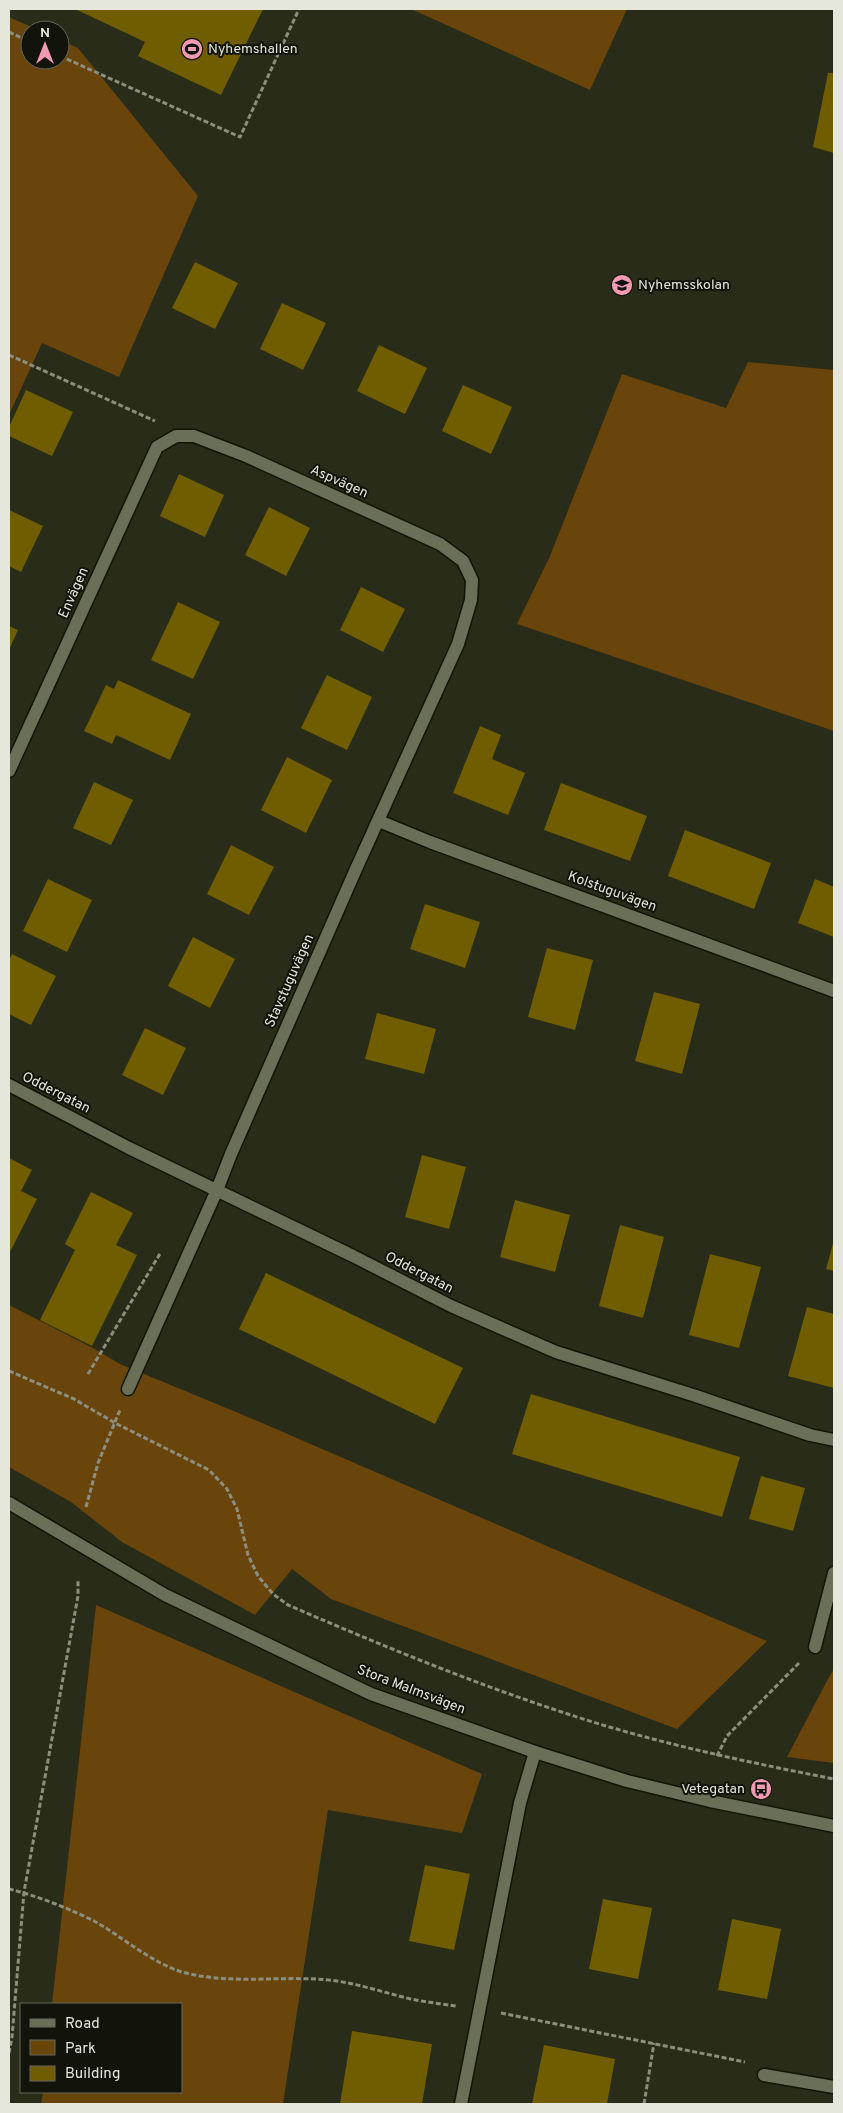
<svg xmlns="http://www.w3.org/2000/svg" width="843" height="2113" font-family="Overpass,sans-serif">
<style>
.green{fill:#69440b}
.building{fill:#705d00}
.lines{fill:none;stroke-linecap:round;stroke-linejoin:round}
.service-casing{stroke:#111503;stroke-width:15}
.minor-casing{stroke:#111503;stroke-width:15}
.tertiary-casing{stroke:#111503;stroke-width:15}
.path{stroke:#8c8f7f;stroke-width:3;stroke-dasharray:5 2.5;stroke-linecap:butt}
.service{stroke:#6a6f58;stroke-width:12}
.minor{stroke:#6a6f58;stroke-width:12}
.tertiary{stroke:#6a6f58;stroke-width:12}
.labels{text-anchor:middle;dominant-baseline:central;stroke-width:4;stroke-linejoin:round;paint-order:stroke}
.poi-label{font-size:14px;fill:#e4e7da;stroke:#12140b;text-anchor:start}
.street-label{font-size:14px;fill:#e4e7da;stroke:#12140b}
</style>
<rect width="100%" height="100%" fill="#282c18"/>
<!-- green -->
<g class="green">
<polygon points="411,9 627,9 590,90"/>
<polygon points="9,17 38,30 30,30 30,60 60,60 60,40 78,48 198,196 119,377 42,343 9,415"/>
<polygon points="748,362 834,370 834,731 517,624 550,556 622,374 726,408"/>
<polygon points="9,1305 93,1348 120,1364 248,1417 767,1641 677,1729 331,1599 292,1569 255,1615 122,1542 71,1502 9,1467"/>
<polygon points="96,1605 482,1774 462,1833 328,1810 283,2104 41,2104 43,2092 181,2092 181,2004 52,2004"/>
<polygon points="834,1669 834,1763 787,1757 829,1677"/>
</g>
<!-- building -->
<g class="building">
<polygon points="75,9 263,9 221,95 138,56 145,42"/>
<polygon points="828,73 834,73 834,153 813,147"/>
<polygon points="195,262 238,283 215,329 172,308"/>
<polygon points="282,303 326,323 303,370 260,349"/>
<polygon points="379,345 427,368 405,414 357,391"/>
<polygon points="463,385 512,407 491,454 442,431"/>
<polygon points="26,390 73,412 52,456 9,436 9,427"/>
<polygon points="179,474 224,495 205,537 160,516"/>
<polygon points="269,507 310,528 286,576 245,555"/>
<polygon points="9,510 43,526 21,572 9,566"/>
<polygon points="361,587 405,609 383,652 340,630"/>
<polygon points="178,602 220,622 193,679 151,660"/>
<polygon points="9,626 18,630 9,650"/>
<polygon points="327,675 372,697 347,750 301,728"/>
<polygon points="118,680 191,714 170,760 116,735 112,744 84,731 106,685 114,689"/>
<polygon points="480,726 501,735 492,759 525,773 508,815 453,793"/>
<polygon points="287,757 332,780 306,833 261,810"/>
<polygon points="94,782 133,800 111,845 73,828"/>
<polygon points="561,783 647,816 630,861 544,830"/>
<polygon points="685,830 771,863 754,909 668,876"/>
<polygon points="231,845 274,867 249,915 207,894"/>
<polygon points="48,879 92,900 67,952 23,931"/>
<polygon points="815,879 834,887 834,937 798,923"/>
<polygon points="425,904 480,922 465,968 410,949"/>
<polygon points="193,937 235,959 210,1008 168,986"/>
<polygon points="547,948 593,960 575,1030 528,1017"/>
<polygon points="12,954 56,976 31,1025 9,1014 9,960"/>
<polygon points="654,992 700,1004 682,1074 635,1061"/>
<polygon points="377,1013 436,1029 424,1074 365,1059"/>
<polygon points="145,1028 186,1048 163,1095 122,1075"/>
<polygon points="422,1155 466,1167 449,1229 405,1217"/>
<polygon points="9,1158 32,1170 21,1191 37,1199 10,1252"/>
<polygon points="91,1192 133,1213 116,1245 137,1255 92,1346 40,1320 75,1250 65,1244"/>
<polygon points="515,1200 570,1215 555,1272 500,1257"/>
<polygon points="620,1225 664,1237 643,1318 599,1306"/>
<polygon points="834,1240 834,1271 826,1269"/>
<polygon points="710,1254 761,1267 739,1348 689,1335"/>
<polygon points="266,1273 463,1368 435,1424 239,1329"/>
<polygon points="807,1307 834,1314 834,1388 788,1376"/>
<polygon points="531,1394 740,1457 722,1517 512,1454"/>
<polygon points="761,1476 805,1488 793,1531 749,1519"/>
<polygon points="425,1865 470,1874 454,1950 409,1941"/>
<polygon points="603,1899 652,1908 638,1979 589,1969"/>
<polygon points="732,1919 781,1929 767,1999 718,1990"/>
<polygon points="352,2031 432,2044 422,2104 340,2104"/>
<polygon points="544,2045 615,2059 607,2104 532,2104"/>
</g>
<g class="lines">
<!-- service casing -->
<g class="service-casing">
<polyline id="service" points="815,1647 834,1573"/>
</g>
<!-- minor casing -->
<g class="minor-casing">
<g id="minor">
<polyline points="9,771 157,447 176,436 194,436 246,456 440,544 463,561 472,580 471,600 458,644 356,869 231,1154 217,1190 128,1389"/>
<polyline points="379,821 430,842 834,991"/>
<polyline points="9,1085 129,1148 353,1256 451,1306 556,1352 696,1396 810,1435 834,1440"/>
<polyline points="764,2075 834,2087"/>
<polyline points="461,2104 520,1803 535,1752"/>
</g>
</g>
<!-- tertiary casing -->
<g class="tertiary-casing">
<polyline id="tertiary" points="9,1503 165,1595 371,1694 535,1752 627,1781 710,1801 834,1826"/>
</g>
<!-- path -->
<g class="path">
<polyline points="9,32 30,42"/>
<polyline points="60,56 240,137 299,9"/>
<polyline points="9,355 155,421"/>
<path d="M 9,1371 L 74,1399 L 115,1423 L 209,1470 L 227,1489 L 237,1509 L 248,1555 L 258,1576 L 273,1594 L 288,1605 C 392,1650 497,1693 606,1726 C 681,1748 757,1764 834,1779"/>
<polyline points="88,1374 161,1252"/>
<polyline points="86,1507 98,1463 120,1410"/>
<polyline points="717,1756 727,1736 799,1663"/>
<path d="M 9,1889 C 35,1895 70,1909 94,1921 C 123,1937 150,1962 182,1972 C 233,1986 286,1974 337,1981 C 362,1985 386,1993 411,1999 C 426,2002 441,2004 456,2006"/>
<polyline points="501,2013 745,2062"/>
<polyline points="9,2053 12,2037 24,1892 78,1596 78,1580"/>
<polyline points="644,2104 654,2043"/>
</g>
<!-- service -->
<use href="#service" class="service"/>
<!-- minor -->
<use href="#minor" class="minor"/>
<!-- tertiary -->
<use href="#tertiary" class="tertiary"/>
</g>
<!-- icons -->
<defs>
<g id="stadium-disc" transform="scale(1.125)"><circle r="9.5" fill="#f19ab2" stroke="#12140b"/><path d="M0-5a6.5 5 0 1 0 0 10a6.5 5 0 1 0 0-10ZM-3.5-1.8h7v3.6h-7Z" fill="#111"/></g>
<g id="school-disc" transform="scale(1.125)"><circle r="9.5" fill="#f19ab2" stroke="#12140b"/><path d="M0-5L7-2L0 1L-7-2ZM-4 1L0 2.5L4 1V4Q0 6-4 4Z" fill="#111"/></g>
<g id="bus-disc" transform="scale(1.125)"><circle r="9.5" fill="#f19ab2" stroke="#12140b"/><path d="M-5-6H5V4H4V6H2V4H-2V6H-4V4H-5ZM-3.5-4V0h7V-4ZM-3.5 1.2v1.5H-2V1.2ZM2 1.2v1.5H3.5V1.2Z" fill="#111"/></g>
</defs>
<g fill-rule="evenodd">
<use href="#stadium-disc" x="192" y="49"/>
<use href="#school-disc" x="622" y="285"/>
<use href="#bus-disc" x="761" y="1789"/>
</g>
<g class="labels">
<!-- poi labels -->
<g class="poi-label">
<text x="208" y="49">Nyhemshallen</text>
<text x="638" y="285">Nyhemsskolan</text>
<text x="745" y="1789" text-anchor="end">Vetegatan</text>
</g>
<!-- street labels -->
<g class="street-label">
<text transform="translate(339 482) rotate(24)">Aspvägen</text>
<text transform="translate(74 593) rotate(-66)">Envägen</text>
<text transform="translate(612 892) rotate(20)">Kolstuguvägen</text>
<text transform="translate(290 981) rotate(-66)">Stavstuguvägen</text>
<text transform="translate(56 1093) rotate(27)">Oddergatan</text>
<text transform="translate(419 1273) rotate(27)">Oddergatan</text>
<text transform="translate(411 1690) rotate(21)">Stora Malmsvägen</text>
</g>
</g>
<!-- border -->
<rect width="843" height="2113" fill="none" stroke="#e4e7da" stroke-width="20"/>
<!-- legend -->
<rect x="20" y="2003" width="162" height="90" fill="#12140b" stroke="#66685e"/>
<rect x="30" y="2019" width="25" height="8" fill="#6a6f58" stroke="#66685e"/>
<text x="65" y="2028" font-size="15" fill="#e4e7da">Road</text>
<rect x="30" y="2040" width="25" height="15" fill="#69440b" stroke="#66685e"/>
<text x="65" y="2053" font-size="15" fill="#e4e7da">Park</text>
<rect x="30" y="2066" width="25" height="15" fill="#705d00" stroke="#66685e"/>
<text x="65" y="2078" font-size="15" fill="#e4e7da">Building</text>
<!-- north arrow -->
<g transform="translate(45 45)"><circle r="24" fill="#12140b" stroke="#66685e"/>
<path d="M0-4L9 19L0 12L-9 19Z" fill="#f19ab2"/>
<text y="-8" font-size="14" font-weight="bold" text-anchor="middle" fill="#e4e7da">N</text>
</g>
</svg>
